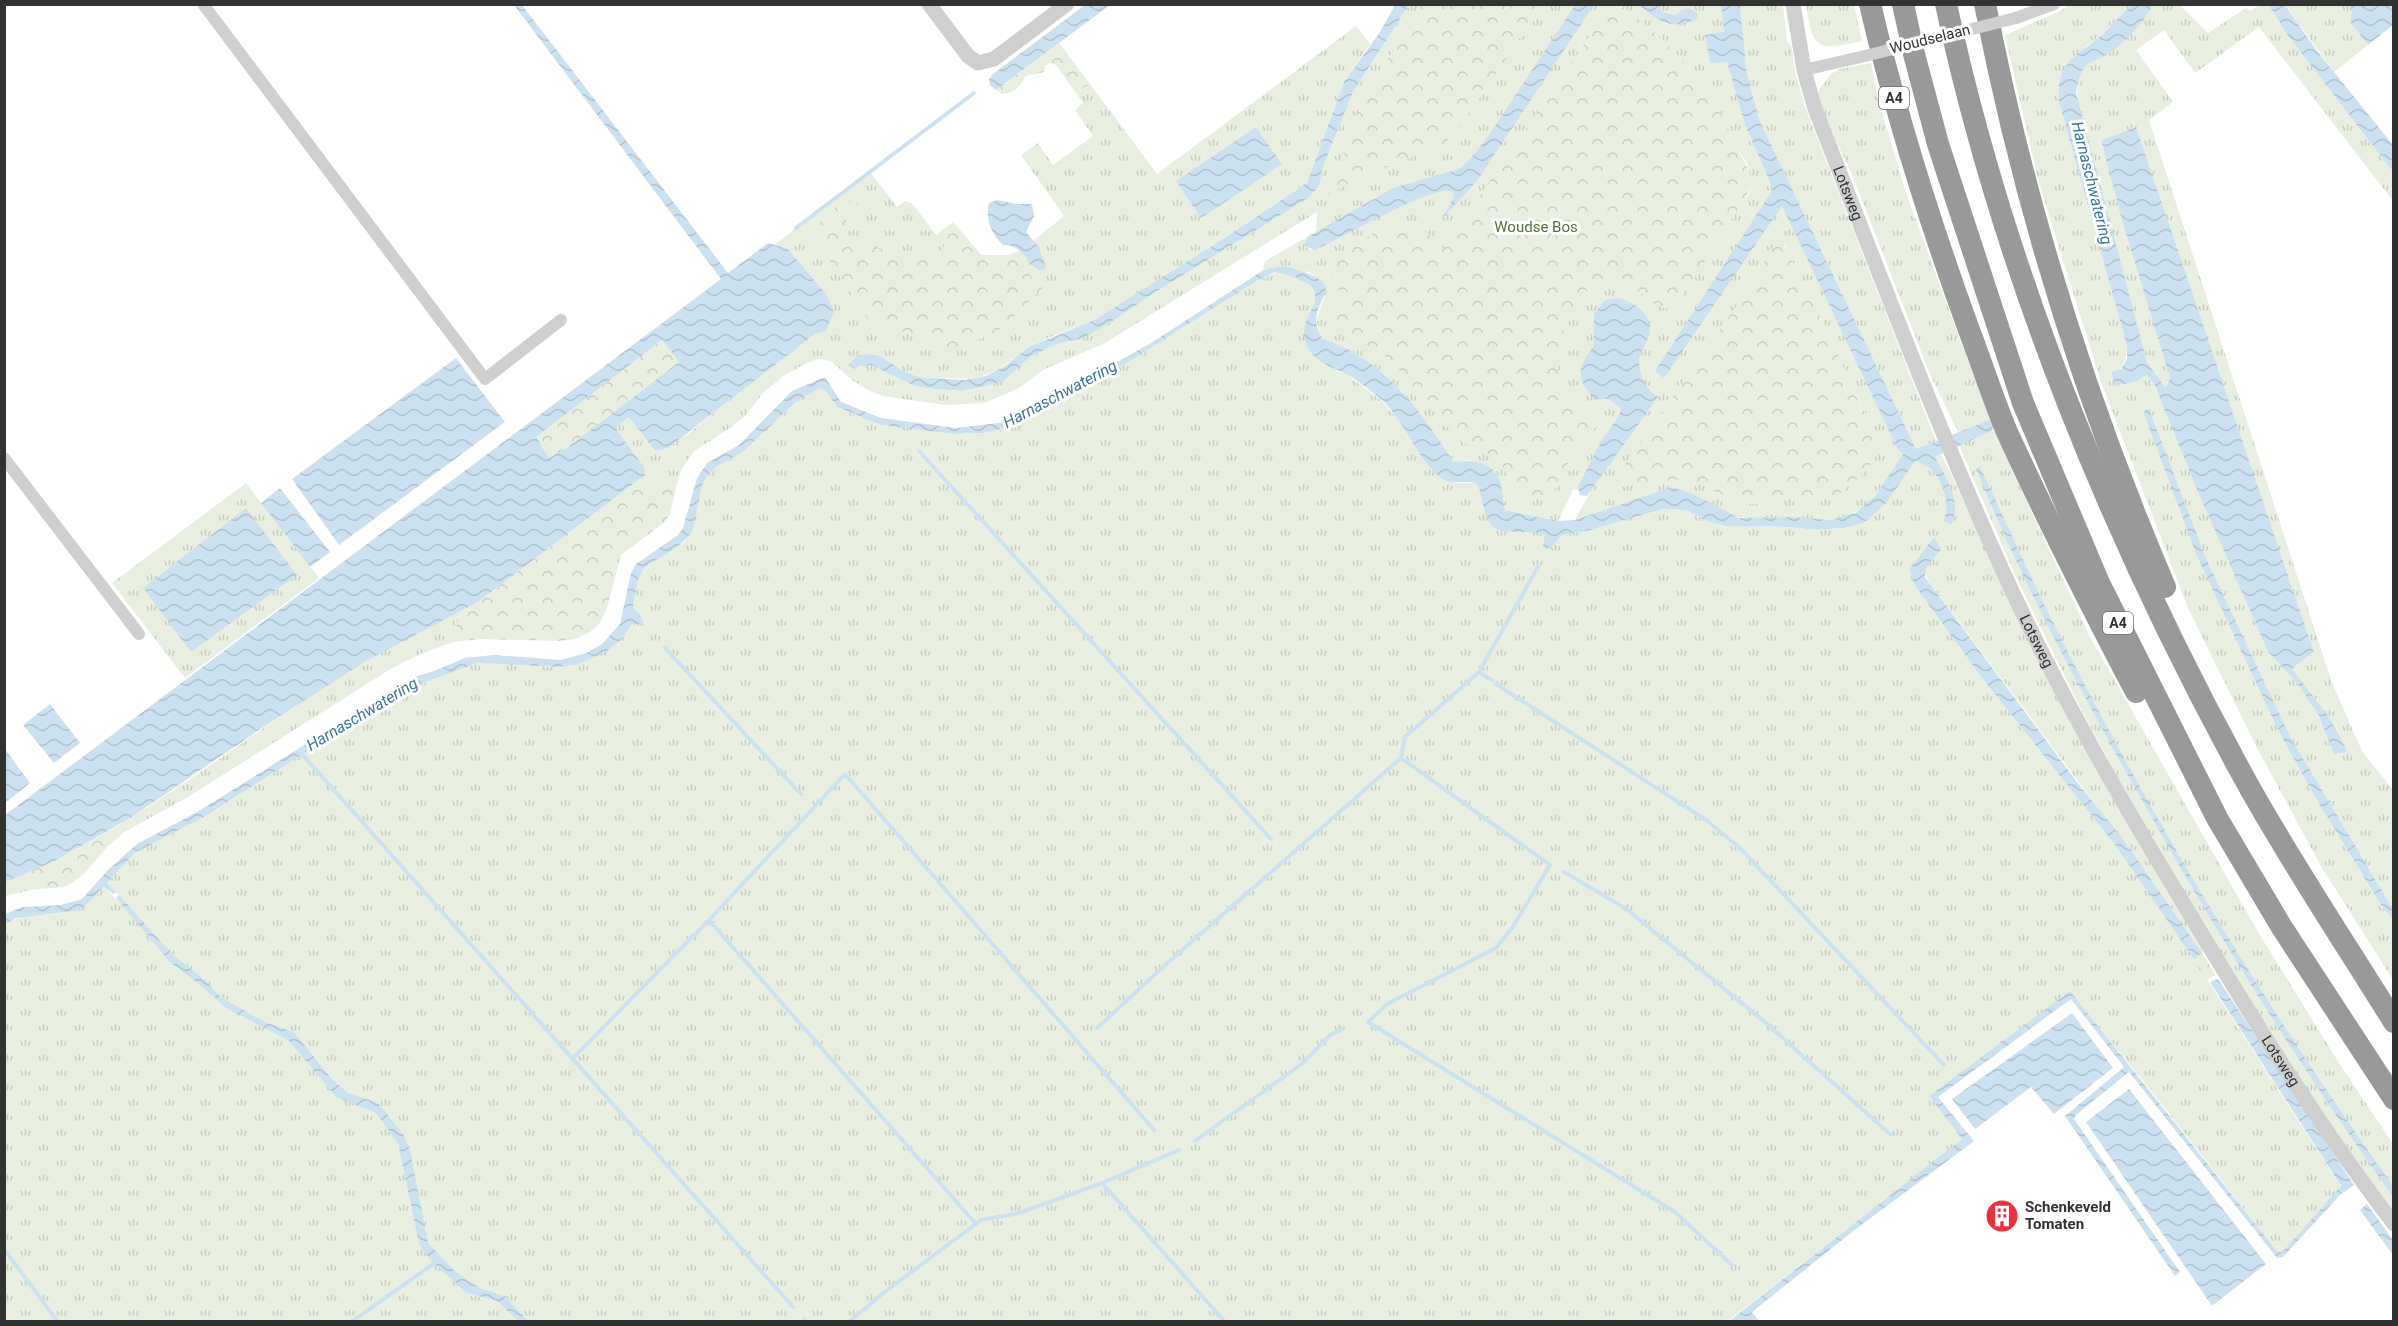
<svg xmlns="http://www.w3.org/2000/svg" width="2398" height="1326" font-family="Roboto,sans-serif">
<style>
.grass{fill:url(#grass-tufts);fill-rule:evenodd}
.forest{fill:url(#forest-crowns)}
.water{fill:url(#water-waves);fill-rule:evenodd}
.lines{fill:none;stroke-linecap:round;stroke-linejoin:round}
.stream{stroke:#cce1ef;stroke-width:4}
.minor{stroke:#cfcfcf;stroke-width:12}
.tertiary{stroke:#cfcfcf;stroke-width:15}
.motorway{stroke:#999;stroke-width:22}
.minor-bridge{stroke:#cfcfcf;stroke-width:12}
.labels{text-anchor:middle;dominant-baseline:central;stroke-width:6;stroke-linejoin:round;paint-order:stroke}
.shield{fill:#fff;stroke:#707070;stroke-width:1.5}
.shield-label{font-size:14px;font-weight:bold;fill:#323232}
.street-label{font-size:15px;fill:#323232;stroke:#fff}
.park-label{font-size:15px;fill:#55713c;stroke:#fff}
.poi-label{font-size:15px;font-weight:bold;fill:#323232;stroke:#fff;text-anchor:start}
.water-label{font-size:16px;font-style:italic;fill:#3a759a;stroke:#fff}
</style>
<defs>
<pattern id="grass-tufts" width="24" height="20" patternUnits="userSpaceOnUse" patternTransform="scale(1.5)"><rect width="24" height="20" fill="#e8efe0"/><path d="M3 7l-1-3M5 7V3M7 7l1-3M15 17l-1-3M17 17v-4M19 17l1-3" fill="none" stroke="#c7cdc1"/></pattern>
<pattern id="forest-crowns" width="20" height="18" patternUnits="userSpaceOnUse" patternTransform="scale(1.5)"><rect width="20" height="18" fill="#e8efe0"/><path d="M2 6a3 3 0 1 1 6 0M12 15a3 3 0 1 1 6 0" fill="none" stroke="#c7cdc1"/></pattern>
<pattern id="water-waves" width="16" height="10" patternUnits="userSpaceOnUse" patternTransform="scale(1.5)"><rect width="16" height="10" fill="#cce1ef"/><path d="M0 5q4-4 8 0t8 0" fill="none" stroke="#b0c2cd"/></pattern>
</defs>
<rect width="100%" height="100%" fill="#fff"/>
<!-- grass -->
<g class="grass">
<path d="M 1721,4 L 1724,32 L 1710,62 L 1727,62 L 1745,125 L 1773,189 L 1753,220 L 1782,205 L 1898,450 L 1903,454 C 1886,483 1866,517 1829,520 C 1814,521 1798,517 1782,517 C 1764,518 1744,522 1728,512 L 1619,505 L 1575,520 L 1593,487 L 1573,490 L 1558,521 L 1505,510 L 1503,503 L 1470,460 L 1454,462 C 1418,408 1387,361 1322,338 L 1316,320 L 1325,296 L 1321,280 L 1309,272 L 1275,267 L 1262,271 L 1265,261 L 1307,237 L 1304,245 L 1310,250 L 1315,250 L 1317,212 L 1105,343 L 1043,370 L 1019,388 L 985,403 L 945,405 L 883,396 L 870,391 L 853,381 L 831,361 L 818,359 L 807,363 L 785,375 L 765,391 L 744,417 L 730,428 L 694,451 L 681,470 L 676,488 L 651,485 L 624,491 L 645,475 L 615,428 L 629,417 L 655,451 L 688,434 L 761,374 L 815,334 L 788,248 L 775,244 L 871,173 L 897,207 L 905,201 L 912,203 L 936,235 L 953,222 L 981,255 L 1009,255 L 1020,250 L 1034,267 L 1039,247 L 1033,241 L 1064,216 L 1021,155 L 1038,143 L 1053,165 L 1093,136 L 1075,110 L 1083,103 L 1076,93 L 1090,84 L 1157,174 L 1356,26 L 1370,44 L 1344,82 L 1307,183 L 1156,283 L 1096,319 L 1048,338 L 1029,348 L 996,371 L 973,379 L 918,377 L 902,370 L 880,356 L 859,366 L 865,364 L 878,366 L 915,386 L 934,389 L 962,391 L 987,386 L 1015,370 L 1030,357 L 1054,345 L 1075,340 L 1119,317 L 1154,293 L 1310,197 L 1320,184 L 1322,169 L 1353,92 L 1409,5 L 1422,5 L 1409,26 L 1426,5 L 1615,5 L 1718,110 C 1691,64 1660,37 1620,5 L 1639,5 L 1666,24 L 1678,25 L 1694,12 C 1681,7 1686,10 1675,15 L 1663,12 L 1657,5 ZM 1735,146 L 1746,161 L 1753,185 L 1746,199 ZM 1778,242 L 1785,244 L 1787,254 L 1824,324 L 1858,401 L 1875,430 L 1864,427 Z"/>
<polygon points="1740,5 1783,5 1787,42 1791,44 1795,71 1805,107 1936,441 1916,449 1759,119 1747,74"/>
<path d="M 1806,5 L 1854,5 L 1862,41 C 1817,51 1813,50 1806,5 Z"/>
<path d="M 2070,5 L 2131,5 L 2103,34 L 2085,47 L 2059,102 L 2127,346 C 2127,361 2123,367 2112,377 L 2115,385 L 2146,375 L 2160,395 L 2198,492 L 2268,652 L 2297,683 L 2318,714 L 2334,754 L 2348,751 L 2292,669 L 2314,652 L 2135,127 L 2101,140 L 2170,378 L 2167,387 L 2165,387 L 2147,362 L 2079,106 C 2077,93 2075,75 2087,65 C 2090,62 2096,62 2100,59 C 2117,49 2144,22 2153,5 L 2180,5 L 2208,33 L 2246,8 L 2250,11 L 2260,5 L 2269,5 L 2286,33 L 2393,172 L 2393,201 L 2259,27 L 2195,73 L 2164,30 L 2136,50 L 2173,102 L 2149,120 L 2332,683 L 2362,751 L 2393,790 L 2393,909 L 2291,738 L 2206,558 L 2149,410 L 2143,411 L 2279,732 L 2316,799 L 2383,908 L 2393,920 L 2393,980 L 2321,866 L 2256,746 L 2188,608 L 2101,382 L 2039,183 L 2005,36 C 2026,24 2050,18 2070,5 Z"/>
<polygon points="2285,5 2348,5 2352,10 2350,22 2368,45 2334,72"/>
<polygon points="1871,63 1878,98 1905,190 1956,329 2007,459 2090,637 2258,932 2339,1063 2393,1144 2393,1213 2301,1082 2239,985 2130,800 2083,713 2015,575 1959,445 1992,431 1989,420 1958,432 1930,374 1853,177 1819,105 1819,90 1831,74 1839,69"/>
<path d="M 1277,272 L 1307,281 L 1313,286 L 1316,296 L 1305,325 L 1305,343 L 1338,372 L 1345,373 L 1381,400 L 1398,419 L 1411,441 L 1454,483 L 1475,483 L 1479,487 L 1483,508 L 1531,532 L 1546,534 L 1545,542 L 1552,547 L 1562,535 L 1587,531 L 1663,509 L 1686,510 L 1706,521 L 1759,527 L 1788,527 L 1816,530 L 1844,528 L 1864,523 L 1916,460 L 1942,455 L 2022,627 L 2204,948 L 2202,953 C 2114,827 2021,705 1929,582 L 1924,571 L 1933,538 L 1909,569 L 1915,586 L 1982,678 L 2115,845 L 2199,963 L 2207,979 L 2341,1187 L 2283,1251 L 2280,1252 L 2276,1250 L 2156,1097 L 2070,992 L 1929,1096 L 1963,1139 L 1728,1321 L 528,1321 L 505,1296 L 480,1288 L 455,1271 L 427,1243 L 410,1149 L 378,1104 L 348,1093 L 331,1078 L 294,1032 L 265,1022 L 221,997 L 204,979 L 173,955 L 107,883 L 135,853 L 204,817 L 404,690 L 478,663 L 558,667 L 621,640 L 632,624 L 644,625 L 641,615 L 633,607 L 638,580 L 644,568 L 685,542 L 702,486 L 708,475 L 716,467 L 743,452 L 796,402 L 819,387 L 826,391 L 837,407 L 857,416 L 954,434 L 983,433 L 1006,428 L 1019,422 L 1063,393 L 1122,366 L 1257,281 Z"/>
<polygon points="246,483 319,578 185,678 112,583"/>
<path d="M 460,611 L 453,642 L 420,654 L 392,668 L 188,797 L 126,831 L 108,846 L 100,836 C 192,783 276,715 367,660 C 397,642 429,627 460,611 Z"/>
<polygon points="27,872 30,890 5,896 5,882"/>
<path d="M 104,887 L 227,1009 L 289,1041 L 336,1097 L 376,1112 L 398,1144 L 419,1244 L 467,1293 L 497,1301 L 518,1321 L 5,1322 L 5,925 C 24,912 38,917 60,913 C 75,911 94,899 104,887 Z"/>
</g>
<!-- forest -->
<g class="forest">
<polygon points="1422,5 1542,5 1462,124 1444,144 1357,179 1328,195 1364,97"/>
<path d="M 1611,5 C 1624,4 1632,14 1642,22 C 1677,51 1703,82 1725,122 C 1729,130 1732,139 1736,147 C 1744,161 1750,170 1753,185 L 1694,279 L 1672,309 C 1641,308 1643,276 1601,284 C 1582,288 1568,311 1564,328 C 1563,333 1564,338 1563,342 C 1559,358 1555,381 1562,397 C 1569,411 1588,416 1601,421 L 1573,454 L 1550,499 C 1501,501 1520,477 1493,457 C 1483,449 1470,448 1461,440 C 1434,417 1416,386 1391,362 C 1384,355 1378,350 1369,346 C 1356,340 1343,337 1335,325 C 1329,315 1338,301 1339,290 L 1326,266 L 1326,260 L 1347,250 L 1382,228 L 1405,220 L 1422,229 L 1443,249 Z"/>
<path d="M 1059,43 L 1090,84 L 1076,93 L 1056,65 L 1050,63 L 1046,65 L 1044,72 L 1026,76 C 1019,87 1017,92 1002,94 L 996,90 Z"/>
<polygon points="864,196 848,215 841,233 912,261 940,256 953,222 981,255 1009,255 1043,288 995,333 953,348 868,320 810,231 835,207"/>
<polygon points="1782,241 1824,324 1858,401 1875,430 1878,452 1873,461 1864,473 1839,494 1809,499 1791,497 1755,504 1736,502 1694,480 1672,480 1613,488 1627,462 1749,288 1772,248"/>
<polygon points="662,340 679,362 568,447 549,459 535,437"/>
<polygon points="651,485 676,488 670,514 665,522 621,555 607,608 600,623 590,632 575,639 559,641 480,639 453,642 460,611 478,602 624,491"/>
<polygon points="100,836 108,846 83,875 74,882 63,887 30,890 27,872 57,860"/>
<polygon points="2202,953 2216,975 2207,979 2194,959"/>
</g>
<!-- water -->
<g class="water">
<path d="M 514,5 L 522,5 L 728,273 L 768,243 L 787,248 L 826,294 L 834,312 L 826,331 L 815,334 L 668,448 L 655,451 L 629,417 L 615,428 L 644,467 L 645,475 L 478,602 L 366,661 L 265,726 L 132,817 L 57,860 L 5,882 L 5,815 L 721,279 ZM 662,340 L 679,362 L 568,447 L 549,458 L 536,437 Z"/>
<polygon points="1085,5 1110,5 996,90 990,85 989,79 993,74"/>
<polygon points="1395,5 1409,5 1353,92 1322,169 1320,184 1310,197 1154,293 1119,317 1083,338 1054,345 1030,357 1003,381 987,386 962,391 934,389 915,386 872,365 859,366 855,369 848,365 857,356 868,354 880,356 902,370 918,377 965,380 986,376 1005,366 1029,347 1096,319 1212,246 1307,183 1344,82 1380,32"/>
<path d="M 1575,5 L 1594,5 L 1477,181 L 1441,220 L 1454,197 L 1452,191 C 1428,186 1342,239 1314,250 L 1304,245 L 1307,237 L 1393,188 L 1459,169 L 1471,158 L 1487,138 Z"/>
<path d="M 1639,5 L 1657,5 L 1663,12 L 1675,15 C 1685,9 1686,4 1698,14 L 1697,19 C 1670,31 1660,22 1639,5 Z"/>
<path d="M 1721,5 L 1740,5 L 1747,74 L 1759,119 L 1916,449 L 1989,420 L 1993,424 L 1992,431 L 1935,457 C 1946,478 1963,501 1951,525 L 1944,521 C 1950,506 1944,484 1933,471 C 1929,467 1921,463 1916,460 L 1886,503 L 1864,523 L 1844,528 L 1816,530 L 1788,527 L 1727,526 L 1706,521 L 1686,510 L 1663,509 L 1587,531 L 1562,535 L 1552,547 L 1546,549 L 1543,547 L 1545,534 C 1496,527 1490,545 1479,487 L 1475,483 C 1462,480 1450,486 1440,477 C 1415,456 1405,422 1382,400 C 1376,395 1351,375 1344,373 C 1333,368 1317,362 1310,351 C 1284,313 1357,290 1275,272 L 1257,281 L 1122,366 L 1063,393 L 1019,422 L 1006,428 L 983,433 L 954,434 L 881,425 L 837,407 L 826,391 L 819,388 L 796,402 L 743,452 L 716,467 L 708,475 L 702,486 L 693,529 C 684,547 660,557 644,568 L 638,580 L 633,607 L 641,615 L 644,625 L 632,624 L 621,640 L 607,651 L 576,665 L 558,667 L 478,663 L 404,690 L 204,817 L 135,853 L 107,883 L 116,892 L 113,894 L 104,887 L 84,907 L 75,911 L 16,918 L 5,925 L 5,914 L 22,907 L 61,905 L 82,899 L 108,870 L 137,844 L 199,811 L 411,678 L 434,671 L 465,658 L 493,655 L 561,660 L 586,653 L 602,644 L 620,624 L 631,573 L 636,564 L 678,535 L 683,528 L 697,478 L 707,463 L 739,445 L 792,391 L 825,377 L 841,402 L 881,418 L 956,428 L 1006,422 L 1062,386 L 1119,361 L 1151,343 L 1262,271 C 1279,265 1286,265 1302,271 C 1346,287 1316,295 1316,321 C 1316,326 1320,333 1322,338 C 1387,361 1418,408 1454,462 C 1470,460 1489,460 1498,477 C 1503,486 1502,500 1505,510 L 1558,521 L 1575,520 L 1671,487 L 1688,492 L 1714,504 L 1739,518 L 1792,517 L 1830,520 L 1855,513 L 1875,496 L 1903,454 L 1898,450 L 1782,206 L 1664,378 L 1655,371 L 1773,189 L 1745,125 L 1727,62 L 1710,63 L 1705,35 L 1724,32 Z"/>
<path d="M 2131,5 L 2153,5 C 2141,27 2122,46 2100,59 C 2096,61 2091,62 2087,65 C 2080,71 2078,83 2076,92 L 2147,362 L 2165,387 L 2167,386 L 2170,378 L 2122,220 L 2101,140 L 2136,127 L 2314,652 L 2292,669 L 2329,717 L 2348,752 L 2334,754 L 2318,714 L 2297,683 L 2268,652 L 2198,492 L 2155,386 L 2146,375 L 2137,381 L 2115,386 L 2111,372 L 2121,369 L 2127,359 L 2127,346 L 2059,102 L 2059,85 L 2062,72 L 2070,60 L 2103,34 Z"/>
<polygon points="2269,5 2285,5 2317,51 2393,145 2393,172 2286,33"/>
<polygon points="2348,5 2393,5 2393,25 2368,45 2350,22 2352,10"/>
<polygon points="1256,127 1282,164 1201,218 1176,181"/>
<path d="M 997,200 L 1016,204 L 1032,204 L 1034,216 L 1026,232 L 1039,247 L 1046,267 L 1044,270 C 1027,271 1027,245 1003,245 C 991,234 985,219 989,203 Z"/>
<path d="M 1619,298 C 1634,302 1654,315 1650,334 C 1648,340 1644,346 1641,352 C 1635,368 1645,389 1658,397 L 1587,496 L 1580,495 L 1578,487 L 1601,441 L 1619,416 L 1621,408 L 1608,399 L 1595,399 C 1575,379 1577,366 1594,346 L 1594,314 L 1605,300 Z"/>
<polygon points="456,358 505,422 339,545 292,479"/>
<polygon points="2149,409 2206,558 2291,738 2393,909 2393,920 2383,908 2316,799 2279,732 2197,556 2143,411"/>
<path d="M 1980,467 C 2010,531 2039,596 2072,660 C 2166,843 2274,1019 2393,1186 L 2393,1197 C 2302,1070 2219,938 2143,802 C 2082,695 2023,584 1976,469 Z"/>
<polygon points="280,488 330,552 310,567 261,503"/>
<polygon points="246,508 297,575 191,652 143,588"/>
<polygon points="1934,537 1941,549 1926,568 1925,577 2077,782 2123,839 2202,953 2194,959 2115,845 1982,678 1915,586 1909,569"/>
<polygon points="50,704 80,743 54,763 23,725"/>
<polygon points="5,749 30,783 5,803"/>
<polygon points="119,895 173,955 204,979 221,997 265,1022 294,1032 331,1078 348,1093 378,1103 403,1134 410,1149 428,1243 455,1271 480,1288 505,1296 528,1321 518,1321 497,1301 467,1293 431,1261 419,1244 398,1144 376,1113 336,1097 289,1041 227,1009 203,987 170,962 116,898"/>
<polygon points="2218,979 2354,1185 2340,1195 2283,1257 2277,1258 2129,1072 2076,1115 2074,1119 2180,1272 2175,1276 2065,1116 2124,1067 2071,999 1938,1097 1974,1141 1852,1232 1752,1312 1759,1321 1728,1322 1962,1139 1929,1096 2070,991 2276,1250 2280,1252 2283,1251 2341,1186 2210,982"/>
<polygon points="2072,1013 2113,1068 2054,1114 2031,1087 1975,1129 1952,1099"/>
<polygon points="2129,1089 2266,1264 2212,1306 2086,1122"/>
<polygon points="2367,1204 2393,1240 2393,1255 2360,1210"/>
</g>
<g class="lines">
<!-- stream -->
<g class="stream">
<polyline points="796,228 974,93"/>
<polyline points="919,451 1271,839"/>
<polyline points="665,648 801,794"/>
<polyline points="1479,672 1493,681"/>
<polyline points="1496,684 1706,820 1740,848 1944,1065"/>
<polyline points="301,753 793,1307"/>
<polyline points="1401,758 1550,865 1512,928 1496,948 1387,1004 1368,1022 1675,1212 1732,1265"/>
<polyline points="1564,872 1625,908 1765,1022 1891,1135"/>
<polyline points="709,920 976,1224"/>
<polyline points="1097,1028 1164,966 1401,758 1405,737 1479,672 1538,567"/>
<polyline points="572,1059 709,920 845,774 1154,1130"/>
<polyline points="1195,1141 1303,1063 1330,1035 1344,1028"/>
<polyline points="1102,1183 1225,1322"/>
<polyline points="4,1249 58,1322"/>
<polyline points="804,1319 807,1322"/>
<polyline points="351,1322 436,1262"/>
<polyline points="849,1322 882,1294 981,1220 1019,1213 1102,1183 1179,1150"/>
</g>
<!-- minor -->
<g class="minor">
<polyline points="203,4 485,379 561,320"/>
<polyline points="2016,18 2054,4"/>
<polyline points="1804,70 1865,56"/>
<polyline points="4,458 139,634"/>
</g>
<!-- tertiary -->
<g class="tertiary">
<polyline points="929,4 968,56 978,63 994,59 1067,4"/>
<path id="s1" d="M 1793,4 L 1804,70 L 1815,109 C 1875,262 1933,417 2001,567 C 2054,684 2118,796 2185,906 C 2250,1015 2317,1123 2394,1224"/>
</g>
<!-- motorway -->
<g class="motorway">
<path d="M 1870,4 C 1896,115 1930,223 1969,330 C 1982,364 1993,399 2007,432 C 2047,520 2091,606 2136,692"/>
<polyline points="1903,4 1914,54 1938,144 2023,403 2099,583 2217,818 2281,926 2394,1099"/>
<path d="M 1946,4 C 2004,274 2114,542 2247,783 C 2292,864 2345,943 2394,1022"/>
<path d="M 1985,4 C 2024,204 2085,400 2165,587"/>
</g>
<!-- minor-bridge -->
<polyline class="minor-bridge" points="1865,56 2016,18"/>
</g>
<!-- icons -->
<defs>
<g id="building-disc" transform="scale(1.725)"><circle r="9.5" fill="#ee2f3d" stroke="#fff"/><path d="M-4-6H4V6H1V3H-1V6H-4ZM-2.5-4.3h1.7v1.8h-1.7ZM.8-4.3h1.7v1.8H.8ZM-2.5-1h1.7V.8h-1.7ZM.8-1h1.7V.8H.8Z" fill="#fff"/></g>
</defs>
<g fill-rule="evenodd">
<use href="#building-disc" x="2002" y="1216"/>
</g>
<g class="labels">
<!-- shield labels -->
<g class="shield">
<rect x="1879" y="87" width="30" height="22" rx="4.5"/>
<rect x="2103" y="612" width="30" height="22" rx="4.5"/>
</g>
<g class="shield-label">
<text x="1894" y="98">A4</text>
<text x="2118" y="623">A4</text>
</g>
<!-- street labels -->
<g class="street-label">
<text transform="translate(1930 39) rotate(-14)">Woudselaan</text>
<text stroke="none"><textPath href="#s1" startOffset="198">Lotsweg</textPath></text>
<text stroke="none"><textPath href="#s1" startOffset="684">Lotsweg</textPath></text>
<text stroke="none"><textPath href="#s1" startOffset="1170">Lotsweg</textPath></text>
</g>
<!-- park labels -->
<g class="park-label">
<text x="1536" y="227">Woudse Bos</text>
</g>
<!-- poi labels -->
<g class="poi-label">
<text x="2025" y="1207">Schenkeveld<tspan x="2025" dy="17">Tomaten</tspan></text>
</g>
<!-- water labels -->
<g class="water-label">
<text transform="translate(2092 183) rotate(76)">Harnaschwatering</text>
<text transform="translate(1060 394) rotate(-28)">Harnaschwatering</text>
<text transform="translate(362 714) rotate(-31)">Harnaschwatering</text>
</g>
</g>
<!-- border -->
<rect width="2398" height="1326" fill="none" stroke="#323232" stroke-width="12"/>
</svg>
